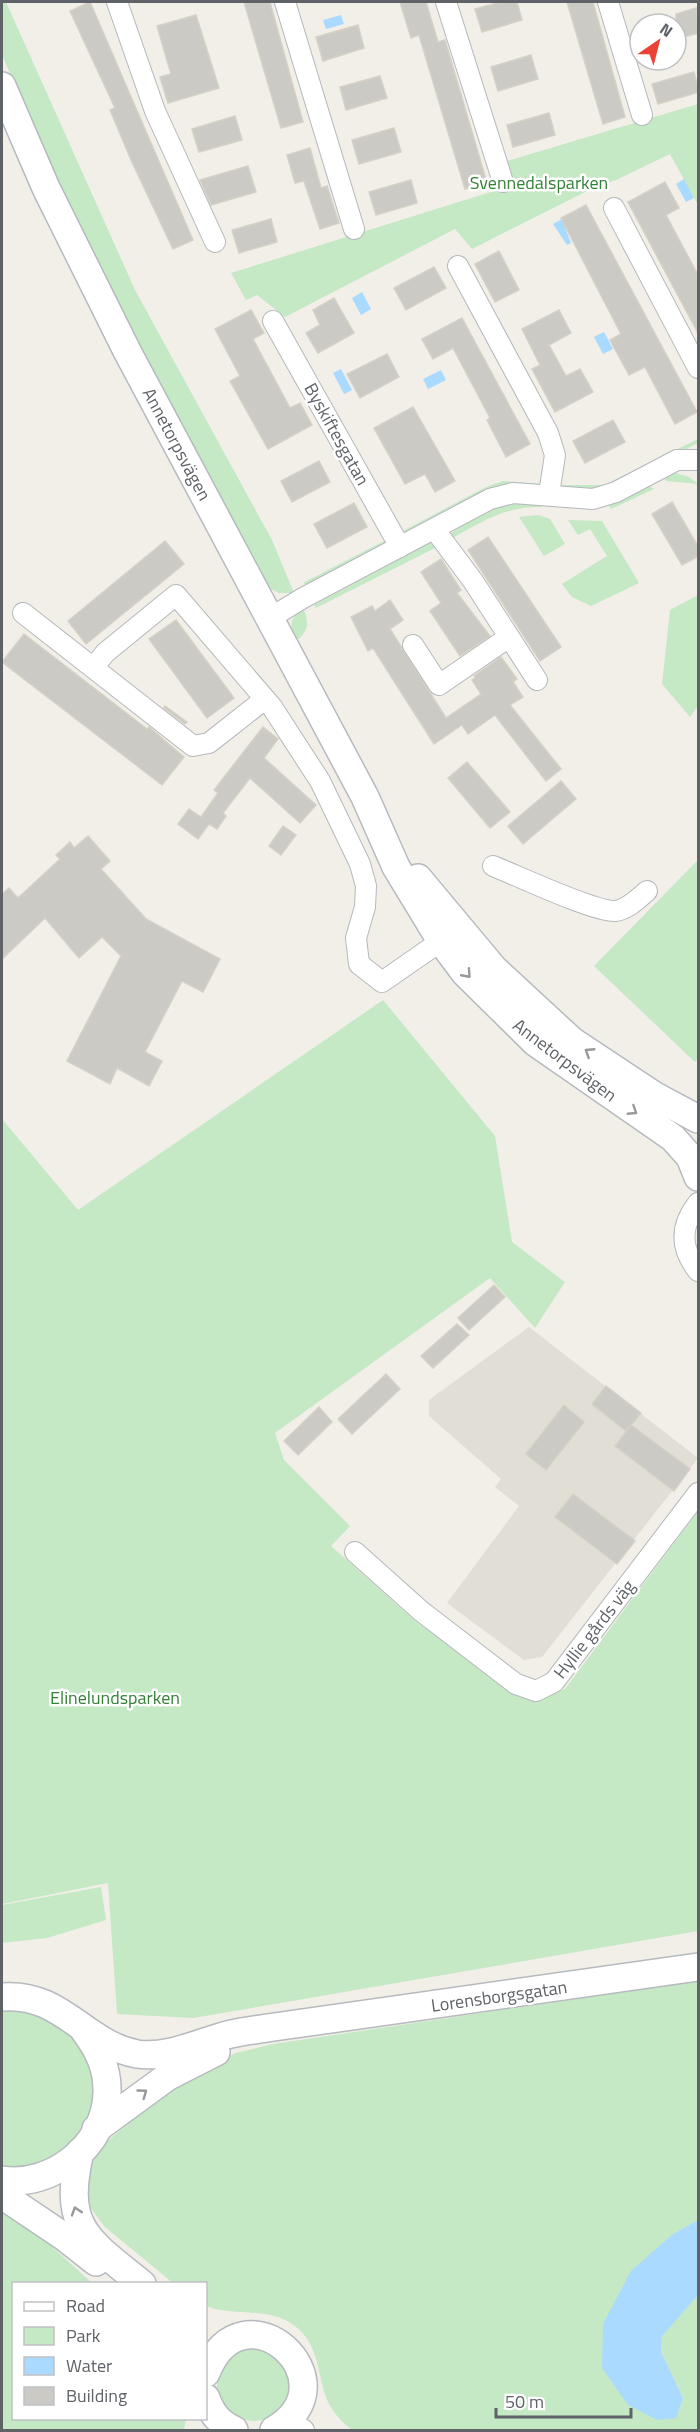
<svg xmlns="http://www.w3.org/2000/svg" width="700" height="2432" font-family="'Titillium Web',sans-serif">
<style>
.education{fill:#e1ded6}
.green{fill:#c5e8c5}
.water{fill:#aadaff}
.building{fill:#cccac5;stroke:#d6d1c6;stroke-width:1.5}
.lines{fill:none;stroke-linecap:round;stroke-linejoin:round}
.street-casing{stroke:#b5b8bc;stroke-width:22}
.secondary-casing{stroke:#b6babf;stroke-width:30}
.street{stroke:#fff;stroke-width:20}
.secondary{stroke:#fff;stroke-width:27}
.oneway{stroke:#979a9d}
.labels{text-anchor:middle;dominant-baseline:central;stroke-width:5;stroke-linejoin:round;paint-order:stroke}
.park-label{font-size:18px;fill:#348238;stroke:#fff}
.street-label{font-size:18px;fill:#5f6368;stroke:#fff}
</style>
<rect width="100%" height="100%" fill="#f1efe8"/>
<!-- education -->
<polygon class="education" points="529,1327 698,1458 542,1657 524,1660 447,1603 519,1506 495,1487 501,1479 429,1416 429,1400"/>
<!-- green -->
<g class="green">
<polygon points="2,2 6,2 135,290 272,540 294,593 279,593 267,587 134,341 60,188 2,55"/>
<polygon points="698,104 698,205 670,154 616,180 593,188 472,249 455,229 285,317 257,295 246,300 231,273 510,186 504,162"/>
<path d="M 698,439 L 698,443 C 668,458 592,506 561,485 L 604,485 Z"/>
<polygon points="676,473 689,477 698,484 666,481 664,478"/>
<polygon points="503,481 542,484 408,536 401,532 486,487"/>
<polygon points="647,484 654,489 611,509 607,503"/>
<path d="M 516,502 L 542,503 L 542,507 C 506,506 481,522 451,539 L 448,535 L 491,508 Z"/>
<polygon points="538,515 550,519 565,544 544,556 519,517"/>
<polygon points="568,520 602,521 639,583 591,606 572,597 562,584 607,556 590,529 578,535"/>
<polygon points="386,540 385,544 307,585 303,583"/>
<polygon points="433,541 437,547 316,608 314,605"/>
<polygon points="698,595 698,706 690,717 662,684 670,610"/>
<path d="M 303,608 C 309,621 309,629 299,639 L 295,639 C 288,626 291,616 303,608 Z"/>
<polygon points="698,860 698,1058 695,1062 594,966"/>
<polygon points="383,1000 495,1136 512,1242 565,1282 535,1328 490,1278 275,1433 284,1460 350,1526 331,1546 414,1620 517,1695 537,1699 565,1689 698,1511 698,1931 193,2018 117,2014 108,1883 2,1904 2,1119 78,1210"/>
<polygon points="101,1887 106,1920 47,1938 2,1943 2,1905"/>
<path d="M 698,1981 L 698,2220 L 673,2234 L 603,2324 L 683,2398 L 661,2352 L 662,2336 L 698,2292 L 698,2430 L 352,2430 C 343,2423 333,2413 328,2402 C 317,2376 320,2345 295,2326 C 269,2306 234,2317 206,2306 L 206,2284 L 173,2283 L 105,2227 L 90,2207 L 87,2180 L 98,2149 L 176,2083 L 236,2053 L 273,2044 Z"/>
<path d="M 2,2009 C 105,2009 128,2135 34,2167 C 24,2170 12,2169 2,2169 Z"/>
<polygon points="2,2207 49,2244 92,2283 14,2284 14,2418 186,2419 184,2430 2,2430"/>
<circle cx="253" cy="2385" r="36"/>
</g>
<!-- water -->
<g class="water">
<polygon points="341,15 344,24 326,29 323,20"/>
<polygon points="684,179 694,198 686,202 676,184"/>
<polygon points="562,219 571,243 567,245 553,224"/>
<polygon points="362,292 371,309 361,315 352,298"/>
<polygon points="604,332 613,349 603,354 594,337"/>
<polygon points="341,369 352,390 344,394 333,373"/>
<polygon points="441,370 446,380 428,389 423,379"/>
<polygon points="698,2220 698,2295 662,2336 661,2352 683,2398 676,2418 657,2420 628,2405 602,2368 603,2324 631,2271 673,2234"/>
</g>
<!-- building -->
<g class="building">
<polygon points="90,2 193,240 173,249 131,160 110,110 115,108 70,11"/>
<polygon points="244,2 270,2 303,122 281,128"/>
<polygon points="400,2 426,2 438,42 445,40 487,183 465,189 419,35 411,38"/>
<polygon points="501,2 517,2 522,20 482,32 475,9"/>
<polygon points="567,2 593,2 625,117 603,124"/>
<polygon points="696,8 699,33 676,39 676,14"/>
<polygon points="196,15 219,88 168,103 160,77 171,74 157,26"/>
<polygon points="358,25 364,48 323,61 316,37"/>
<polygon points="531,55 538,79 498,91 491,67"/>
<polygon points="694,72 699,92 658,104 652,84"/>
<polygon points="380,76 387,98 346,110 340,87"/>
<polygon points="549,113 555,135 513,147 507,125"/>
<polygon points="235,116 242,140 199,152 192,129"/>
<polygon points="394,128 401,152 359,164 352,140"/>
<polygon points="310,148 321,188 327,186 339,223 320,229 304,181 295,183 287,155"/>
<polygon points="248,166 256,192 211,205 200,180"/>
<polygon points="411,180 417,203 376,215 369,192"/>
<polygon points="665,182 679,208 666,215 699,277 699,335 628,202"/>
<polygon points="586,205 697,412 675,424 645,367 629,375 610,340 621,334 561,218"/>
<polygon points="271,219 277,242 239,253 232,230"/>
<polygon points="499,251 519,290 495,302 475,264"/>
<polygon points="434,267 446,288 406,310 394,288"/>
<polygon points="334,298 354,333 318,353 306,333 320,325 313,310"/>
<polygon points="251,310 264,333 253,339 290,408 300,403 312,425 268,449 230,381 240,376 215,329"/>
<polygon points="559,310 571,333 549,345 566,376 580,369 593,392 555,412 532,369 540,365 522,329"/>
<polygon points="462,318 530,444 506,457 487,420 490,418 453,348 433,359 422,339"/>
<polygon points="387,354 399,377 360,398 347,374"/>
<polygon points="413,407 455,481 435,492 425,474 405,484 374,428"/>
<polygon points="613,420 625,442 585,463 573,441"/>
<polygon points="319,461 330,482 292,502 281,481"/>
<polygon points="672,502 699,548 699,556 682,565 652,514"/>
<polygon points="354,503 367,527 327,548 314,524"/>
<polygon points="488,537 561,647 540,661 468,550"/>
<polygon points="165,541 184,564 86,644 68,621"/>
<polygon points="441,559 461,590 457,593 490,636 460,656 430,611 441,603 421,572"/>
<polygon points="390,600 403,620 390,629 446,718 481,694 472,680 475,678 474,676 501,657 517,679 513,682 523,697 510,705 561,769 546,781 495,715 468,734 462,725 434,744 373,648 368,651 351,617 372,606 375,611"/>
<polygon points="176,620 234,698 207,718 149,639"/>
<polygon points="24,634 147,729 149,727 184,757 162,785 2,662"/>
<polygon points="165,706 187,722 185,724 164,708"/>
<polygon points="263,727 278,739 264,758 316,805 300,823 250,778 223,813 226,816 217,829 209,824 198,839 178,824 189,809 201,817 218,793 214,790"/>
<polygon points="467,762 510,812 490,828 448,778"/>
<polygon points="561,781 576,799 523,844 508,826"/>
<polygon points="283,826 296,835 281,855 269,846"/>
<polygon points="88,836 110,861 101,869 146,919 220,959 203,992 182,981 145,1052 162,1061 149,1086 117,1068 110,1084 67,1061 121,956 102,937 79,958 45,918 2,959 2,894 9,888 18,898 60,859 56,855 70,842 74,848"/>
<polygon points="494,1285 505,1297 469,1330 458,1318"/>
<polygon points="457,1324 469,1335 433,1368 421,1356"/>
<polygon points="386,1374 400,1389 352,1434 338,1419"/>
<polygon points="606,1386 641,1413 626,1431 592,1404"/>
<polygon points="564,1405 584,1422 546,1470 526,1454"/>
<polygon points="319,1407 332,1422 298,1455 284,1441"/>
<polygon points="631,1425 690,1469 674,1491 615,1446"/>
<polygon points="573,1494 635,1541 617,1564 555,1517"/>
</g>
<g class="lines">
<!-- street casing -->
<g class="street-casing">
<g id="street">
<polyline points="117,2 155,111 215,242"/>
<polyline points="285,2 354,229"/>
<polyline points="446,2 503,182"/>
<polyline points="608,2 642,115"/>
<polyline points="614,208 698,368"/>
<polyline points="458,266 548,433 555,455 549,494"/>
<polyline points="273,321 400,547"/>
<polyline points="435,530 473,581 537,680"/>
<polyline points="23,613 193,746 209,743 265,699"/>
<polyline points="270,618 303,598 490,499 513,493 593,499 616,492 677,460 698,460"/>
<polyline points="413,645 439,685 509,637"/>
<polyline points="94,667 105,653 176,595 272,707 320,781 360,864 366,886 365,907 356,938 359,964 382,982 441,941 450,931"/>
<path d="M 493,866 C 516,875 594,912 615,911 C 627,910 638,899 647,891"/>
<path d="M 698,1203 C 680,1226 680,1248 698,1271"/>
<polyline points="355,1552 421,1611 516,1684 536,1691 554,1682 698,1493"/>
<polyline points="289,2420 304,2430"/>
</g>
</g>
<!-- secondary casing -->
<g class="secondary-casing">
<g id="secondary">
<polyline points="2,86 46,188 127,351 365,797 396,867 441,941 465,973 536,1043 673,1138 690,1157 698,1177"/>
<polyline points="418,878 494,969 572,1041 655,1096 698,1119"/>
<path d="M 2,1997 C 62,1992 84,2044 137,2054 C 168,2059 202,2041 231,2034 C 243,2031 255,2030 267,2028 L 698,1967"/>
<polyline points="96,2129 167,2077 216,2052"/>
<path d="M 80,2152 C 62,2228 87,2239 142,2284"/>
<path d="M 2,2180 C 51,2188 106,2146 107,2093 C 108,2068 98,2049 84,2030"/>
<polyline points="2,2195 63,2236 96,2262"/>
<path d="M 206,2373 C 243,2279 356,2382 274,2430"/>
<path d="M 206,2398 C 211,2413 219,2423 234,2430"/>
</g>
</g>
<!-- street -->
<use href="#street" class="street"/>
<!-- secondary -->
<use href="#secondary" class="secondary"/>
</g>
<!-- one-way arrows -->
<defs><path id="oneway-chevron" d="M-2-3.5L2.5 0L-2 3.5" fill="none" stroke-width="1.6" stroke-linecap="round" stroke-linejoin="round" transform="scale(1.5)"/></defs>
<g class="oneway">
<use href="#oneway-chevron" transform="translate(467 974) rotate(48)"/>
<use href="#oneway-chevron" transform="translate(589 1052) rotate(-147)"/>
<use href="#oneway-chevron" transform="translate(633 1111) rotate(33)"/>
<use href="#oneway-chevron" transform="translate(143 2093) rotate(-36)"/>
<use href="#oneway-chevron" transform="translate(76 2211) rotate(-108)"/>
</g>
<g class="labels">
<!-- park labels -->
<g class="park-label">
<text x="539" y="182">Svennedalsparken</text>
<text x="115" y="1697">Elinelundsparken</text>
</g>
<!-- street labels -->
<g class="street-label">
<text transform="translate(337 434) rotate(61)">Byskiftesgatan</text>
<text transform="translate(177 444) rotate(62)">Annetorpsvägen</text>
<text transform="translate(565 1060) rotate(37)">Annetorpsvägen</text>
<text transform="translate(594 1629) rotate(-52)">Hyllie gårds väg</text>
<text transform="translate(499 1996) rotate(-8)">Lorensborgsgatan</text>
</g>
</g>
<!-- border -->
<rect width="700" height="2432" fill="none" stroke="#5f6368" stroke-width="6"/>
<!-- legend -->
<rect x="12" y="2282" width="195" height="138" fill="#ffffff" stroke="#bfc1c3" stroke-width="1.5"/>
<rect x="24" y="2302" width="30" height="9" fill="#ffffff" stroke="#bfc1c3" stroke-width="1.5"/>
<text x="66" y="2312" font-size="18" fill="#5f6368">Road</text>
<rect x="24" y="2327" width="30" height="18" fill="#c5e8c5" stroke="#bfc1c3" stroke-width="1.5"/>
<text x="66" y="2342" font-size="18" fill="#5f6368">Park</text>
<rect x="24" y="2357" width="30" height="18" fill="#aadaff" stroke="#bfc1c3" stroke-width="1.5"/>
<text x="66" y="2372" font-size="18" fill="#5f6368">Water</text>
<rect x="24" y="2387" width="30" height="18" fill="#cccac5" stroke="#bfc1c3" stroke-width="1.5"/>
<text x="66" y="2402" font-size="18" fill="#5f6368">Building</text>
<!-- north arrow -->
<g transform="translate(658 42) rotate(35)"><circle r="28" fill="#ffffff" stroke="#bfc1c3" stroke-width="1.5"/>
<path d="M0-4.5L10 22L0 15L-10 22Z" fill="#ea4335"/>
<text y="-9" font-size="16" font-weight="bold" text-anchor="middle" fill="#5f6368">N</text>
</g>
<!-- scale -->
<path d="M496 2408v9h135v-9" fill="none" stroke="#5f6368" stroke-width="3"/>
<text x="505" y="2408" font-size="18" fill="#5f6368" stroke="#ffffff" stroke-width="4.5" paint-order="stroke">50 m</text>
</svg>
